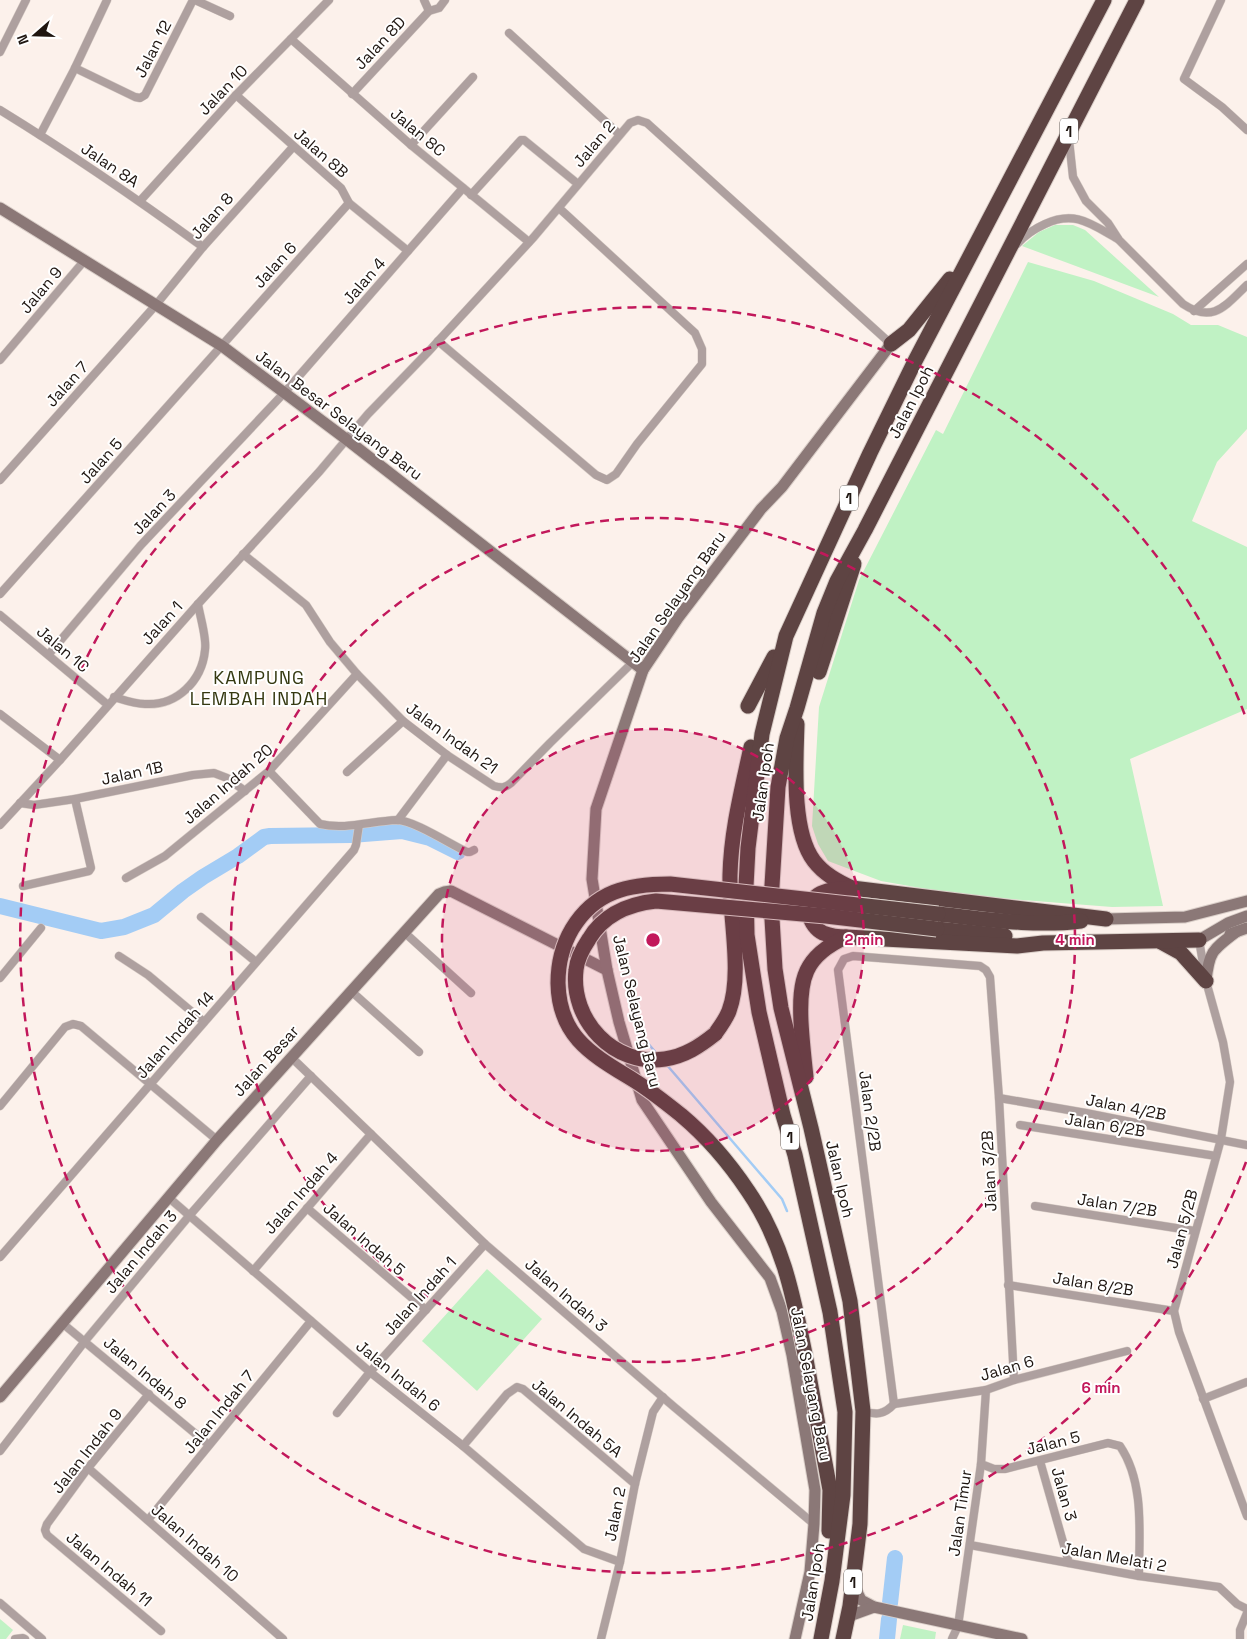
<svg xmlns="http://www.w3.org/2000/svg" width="1247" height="1639" font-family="'Space Grotesk',sans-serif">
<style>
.green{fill:#c0f2c4}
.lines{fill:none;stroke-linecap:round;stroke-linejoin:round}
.stream{stroke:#a3ccf5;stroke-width:2.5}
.river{stroke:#a3ccf5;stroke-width:16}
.street-casing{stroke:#d9cec8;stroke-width:9}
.secondary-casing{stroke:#d9cec8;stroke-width:13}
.highway-casing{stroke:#d9cec8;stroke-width:17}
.street{stroke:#aea09f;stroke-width:8}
.secondary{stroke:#8b7877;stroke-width:11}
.highway{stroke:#5e4443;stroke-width:15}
.highway-bridge-casing{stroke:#d9cec8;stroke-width:17;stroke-linecap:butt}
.highway-bridge{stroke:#5e4443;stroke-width:15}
.ring{fill:none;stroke:#c2185b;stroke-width:2.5;stroke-dasharray:9 6}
.labels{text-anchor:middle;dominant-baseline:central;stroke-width:4;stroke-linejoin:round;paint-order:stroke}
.shield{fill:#fff;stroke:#625c58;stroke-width:1}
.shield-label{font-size:15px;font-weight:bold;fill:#1f1611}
.street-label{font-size:16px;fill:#1f1611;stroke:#fff}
.neighbourhood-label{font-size:18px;letter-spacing:1px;fill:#353911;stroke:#fff}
.centre{fill:#c2185b;stroke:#fff;stroke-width:2.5}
.ring-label{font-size:15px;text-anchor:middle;font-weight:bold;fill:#c2185b;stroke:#fff;stroke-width:4;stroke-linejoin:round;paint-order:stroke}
</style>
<rect width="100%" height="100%" fill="#fcf1eb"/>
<!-- green -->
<g class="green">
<polygon points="1055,225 1073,225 1085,230 1159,297 1022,246 1039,232"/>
<polygon points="1028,262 1094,281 1173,314 1191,325 1218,325 1247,337 1247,429 1217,462 1192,521 1247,547 1247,709 1130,759 1163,906 1112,907 960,895 881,881 828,861 818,844 812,826 819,707 859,580 936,430 943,434"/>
<polygon points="487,1269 542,1319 477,1391 422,1341"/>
<polygon points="0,1619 13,1630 6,1639 0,1639"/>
<polygon points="903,1625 936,1632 935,1639 900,1639"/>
</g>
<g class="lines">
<!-- stream -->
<g class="stream">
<polyline points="630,1003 646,1041 657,1054"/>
<polyline points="666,1064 782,1199 787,1211"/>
</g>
<!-- river -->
<g class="river">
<polyline points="0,906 101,931 124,927 154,915 183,891 203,877 238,856 264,837 270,836 351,835 402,831 430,838 458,852"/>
<polyline points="890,1603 895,1558"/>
<polyline points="887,1639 889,1619"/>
</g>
<!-- street casing -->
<g class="street-casing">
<g id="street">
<polyline points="195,0 230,16"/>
<polyline points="424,0 429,11"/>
<polyline points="1221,0 1184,79 1222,107 1247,130"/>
<polyline points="509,33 619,134"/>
<polyline points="291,39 411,145 529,242"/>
<polyline points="0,52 26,0"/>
<polyline points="75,68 135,97 140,98 145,95 193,0"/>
<polyline points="352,94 429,11 439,8 445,0"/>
<polyline points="236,95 341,188 349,203 408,251"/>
<path d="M 0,110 C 70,153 137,199 203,247"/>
<polyline points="40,135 75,68 107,0"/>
<path d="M 1069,140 L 1073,177 L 1086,201 L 1108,223 L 1119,240 L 1183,304 C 1213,324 1225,306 1247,285"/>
<polyline points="411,145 473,77"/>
<polyline points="471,195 521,140 524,140 578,184"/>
<polyline points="140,201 236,95 329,0"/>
<path d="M 1017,244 C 1025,235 1034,229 1045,224 C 1075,210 1091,224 1118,239"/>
<polyline points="1194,311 1247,264"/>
<polyline points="438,341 596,475 607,480 616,474 637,444 702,364 702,349 695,333 559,208"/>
<polyline points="0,360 84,261"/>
<polyline points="0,480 155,306 203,247 293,147"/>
<path d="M 243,554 L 306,605 L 330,642 L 357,674 L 403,721 L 447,755 L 494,786 C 501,788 505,788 511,783 L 550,743 L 633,662"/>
<polyline points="0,594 349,203"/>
<polyline points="0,615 108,705"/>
<polyline points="49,654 141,545 285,392 463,188"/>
<path d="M 114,697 C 124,700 134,704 145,704 C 177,706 202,681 205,650 C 207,638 200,617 198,604"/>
<polyline points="0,714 60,760"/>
<path d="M 269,771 L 320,824 C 345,830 371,821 397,820 C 413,820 450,844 467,852 L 470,852 L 474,850"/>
<polyline points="347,772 403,721"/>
<polyline points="20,803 34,805 75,799 193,775 214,773 227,778 245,791"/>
<polyline points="398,820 447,755"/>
<polyline points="0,825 60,760 198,604 319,472 368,414 429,351 533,238 630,123 638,120 647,123 891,344"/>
<polyline points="126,878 165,856 269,771 357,674"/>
<polyline points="23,886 89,871 91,868 75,799"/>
<polyline points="201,917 256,962"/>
<polyline points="404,932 471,993"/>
<polyline points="1199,940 1206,981 1223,1042 1230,1082 1221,1139 1174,1311 1179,1332 1247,1516"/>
<polyline points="119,956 148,975 204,1022"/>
<polyline points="0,978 41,928"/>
<polyline points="351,991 419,1052"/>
<polyline points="291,1057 485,1244 673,1406 814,1524"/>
<polyline points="999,1098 1086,1113 1247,1145"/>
<polyline points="0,1106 65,1027 73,1024 81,1026 217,1140"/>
<polyline points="1020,1125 1216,1156"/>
<polyline points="168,1197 370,1372 463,1446 584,1549 620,1562"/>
<polyline points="1035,1206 1195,1231"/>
<polyline points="307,1208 426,1310"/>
<polyline points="0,1257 354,850 356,845 359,825"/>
<polyline points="253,1271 371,1134"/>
<polyline points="1008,1285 1174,1311"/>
<polyline points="62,1323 209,1445"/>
<polyline points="149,1394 88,1468 47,1524 45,1530 47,1535 161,1631"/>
<polyline points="1203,1399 1247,1382"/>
<polyline points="894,1404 838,970 844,959 853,956 980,966 986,970 990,977 999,1098 1014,1380"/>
<polyline points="894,1404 986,1390 1014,1380 1127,1351"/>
<path d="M 863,1411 C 876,1415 884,1415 894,1404"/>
<polyline points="337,1413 370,1372 485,1244"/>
<polyline points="463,1446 507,1394 517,1387 523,1389 635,1484"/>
<polyline points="0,1451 85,1341 189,1216 311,1076"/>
<polyline points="1040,1461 1069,1563"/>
<path d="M 981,1464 L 994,1469 L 1005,1469 L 1108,1443 L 1120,1446 C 1145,1483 1139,1534 1139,1576"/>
<polyline points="88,1468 283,1639"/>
<polyline points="148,1520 311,1321"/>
<polyline points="970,1545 1139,1576 1219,1587 1237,1604 1247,1609"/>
<polyline points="0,1603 42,1639"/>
<polyline points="15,1639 23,1638 25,1639"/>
<polyline points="601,1639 620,1562 635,1484 653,1412 663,1397"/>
<polyline points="952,1639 958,1626 981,1464 986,1390"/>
<polyline points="1240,1639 1240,1630 1247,1613"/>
</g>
</g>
<!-- secondary casing -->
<g class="secondary-casing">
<g id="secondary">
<polyline points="0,208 222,346 346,439 643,670"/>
<polyline points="1106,919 1185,917 1247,901"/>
<polyline points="1230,934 1247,928"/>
<polyline points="1199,940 1228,923 1247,916"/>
<path d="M 1206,981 C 1209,952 1212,950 1236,932"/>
<polyline points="0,1397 217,1140 439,894 444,892 451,891 607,970"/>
<polyline points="853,1584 861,1600 874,1607 1022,1639"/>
<polyline points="847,1621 852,1615 874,1607"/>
<polyline points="795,1639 810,1572 814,1524 815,1490 792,1355 782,1311 770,1278 711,1202 642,1100 619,1022 607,970 592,879 596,809 643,670 678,618 761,509 782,487 891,344"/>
</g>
</g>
<!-- highway casing -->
<g class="highway-casing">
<g id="highway">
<polyline points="891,344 909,330 950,279"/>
<polyline points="819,672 854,564"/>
<polyline points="748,706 774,657"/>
<path d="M 797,724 C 796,761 791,831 814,861 C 824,874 837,881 852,888 L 1106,919"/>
<path d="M 938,914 C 985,919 1034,927 1081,921"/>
<polyline points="937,929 1005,936"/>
<path d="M 846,937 C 838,937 831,936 823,933 C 809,926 803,905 818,895 C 827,889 841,889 852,888"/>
<polyline points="1161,942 1181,953 1206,981"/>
<path d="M 715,1034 C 720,1027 726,1019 729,1011 C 743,974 729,915 730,875 C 731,831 742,789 751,747"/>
<path d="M 806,1077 C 804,1059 802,1041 801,1022 C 799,979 804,956 846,937 L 1017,946 L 1043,943 L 1199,940"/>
<polyline points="805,1354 830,1490 829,1531"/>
<polyline points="821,1639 832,1581 843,1495 845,1412 830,1312 795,1155 783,1115 759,1012 747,935 746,886 748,848 762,734 786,636 870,453 915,361 1104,0"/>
<polyline points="843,1639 850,1606 860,1524 863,1411 850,1301 811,1128 781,1008 775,969 771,902 778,787 787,738 797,708 824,613 837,581 865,530 1137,0"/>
</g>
</g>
<!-- street -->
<use href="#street" class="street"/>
<!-- secondary -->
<use href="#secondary" class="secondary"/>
<!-- highway -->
<use href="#highway" class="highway"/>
<!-- highway-bridge casing -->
<g class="highway-bridge-casing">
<g id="highway-bridge">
<path d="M 715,1034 C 700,1046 685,1056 665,1059 C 614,1067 570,1020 576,970 C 577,958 583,948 589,939 C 604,914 628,904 656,901 L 826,916 L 937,929"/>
<path d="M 805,1354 C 793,1295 783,1242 748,1191 C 730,1164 706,1136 681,1115 C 666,1103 651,1091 635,1081 C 593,1055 559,1038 558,983 C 558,963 562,946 572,929 C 595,891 628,884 670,884 L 938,914"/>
</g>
</g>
<!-- highway-bridge -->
<use href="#highway-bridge" class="highway-bridge"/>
</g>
<!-- distance rings -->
<circle cx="653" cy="940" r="211" fill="#c2185b" fill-opacity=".12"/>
<g class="ring">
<circle cx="653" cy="940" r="211"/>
<circle cx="653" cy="940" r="422"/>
<path d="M1246 1162A633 633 0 1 1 1246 718"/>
</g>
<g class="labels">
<!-- shield labels -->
<g class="shield">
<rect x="1060" y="118.5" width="18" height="25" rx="4"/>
<rect x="840" y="485.5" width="18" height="25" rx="4"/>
<rect x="781" y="1124.5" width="18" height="25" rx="4"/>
<rect x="844" y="1569.5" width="18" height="25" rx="4"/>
</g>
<g class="shield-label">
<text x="1069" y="131">1</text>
<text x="849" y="498">1</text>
<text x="790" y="1137">1</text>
<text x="853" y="1582">1</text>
</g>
<!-- street labels -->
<g class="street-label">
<text transform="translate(380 43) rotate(-47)">Jalan 8D</text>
<text transform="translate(153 49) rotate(-63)">Jalan 12</text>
<text transform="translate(223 90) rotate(-46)">Jalan 10</text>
<text transform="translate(418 132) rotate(40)">Jalan 8C</text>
<text transform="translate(594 144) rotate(-50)">Jalan 2</text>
<text transform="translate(321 153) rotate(41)">Jalan 8B</text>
<text transform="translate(110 165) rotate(34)">Jalan 8A</text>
<text transform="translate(212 216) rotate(-49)">Jalan 8</text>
<text transform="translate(275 265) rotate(-48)">Jalan 6</text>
<text transform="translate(364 281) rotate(-49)">Jalan 4</text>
<text transform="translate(41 290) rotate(-50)">Jalan 9</text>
<text transform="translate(67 384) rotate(-48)">Jalan 7</text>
<text transform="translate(911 402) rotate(-63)">Jalan Ipoh</text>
<text transform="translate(339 415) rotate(37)">Jalan Besar Selayang Baru</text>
<text transform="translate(101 461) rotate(-48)">Jalan 5</text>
<text transform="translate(154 512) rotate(-47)">Jalan 3</text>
<text transform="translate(677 597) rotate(-55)">Jalan Selayang Baru</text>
<text transform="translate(162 623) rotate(-48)">Jalan 1</text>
<text transform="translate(63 649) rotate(40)">Jalan 1C</text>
<text transform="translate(452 738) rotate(36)">Jalan Indah 21</text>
<text transform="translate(132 773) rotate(-12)">Jalan 1B</text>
<text transform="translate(763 782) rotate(-82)">Jalan Ipoh</text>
<text transform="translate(228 784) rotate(-41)">Jalan Indah 20</text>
<text transform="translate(637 1011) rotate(76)">Jalan Selayang Baru</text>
<text transform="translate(175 1035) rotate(-49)">Jalan Indah 14</text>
<text transform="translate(266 1061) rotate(-48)">Jalan Besar</text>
<text transform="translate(1126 1107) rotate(11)">Jalan 4/2B</text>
<text transform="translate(870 1111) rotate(82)">Jalan 2/2B</text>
<text transform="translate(1105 1125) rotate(9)">Jalan 6/2B</text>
<text transform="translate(989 1171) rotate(-93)">Jalan 3/2B</text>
<text transform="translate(840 1179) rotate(77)">Jalan Ipoh</text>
<text transform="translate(301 1193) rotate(-49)">Jalan Indah 4</text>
<text transform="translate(1117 1205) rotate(9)">Jalan 7/2B</text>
<text transform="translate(1182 1229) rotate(-75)">Jalan 5/2B</text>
<text transform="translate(364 1239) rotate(41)">Jalan Indah 5</text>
<text transform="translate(141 1252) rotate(-50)">Jalan Indah 3</text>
<text transform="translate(1093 1284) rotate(9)">Jalan 8/2B</text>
<text transform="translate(566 1295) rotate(41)">Jalan Indah 3</text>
<text transform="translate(420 1296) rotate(-48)">Jalan Indah 1</text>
<text transform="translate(1007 1368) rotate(-16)">Jalan 6</text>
<text transform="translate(145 1373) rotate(40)">Jalan Indah 8</text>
<text transform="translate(398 1376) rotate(39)">Jalan Indah 6</text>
<text transform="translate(811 1384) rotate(79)">Jalan Selayang Baru</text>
<text transform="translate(219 1412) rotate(-51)">Jalan Indah 7</text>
<text transform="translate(577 1418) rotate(40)">Jalan Indah 5A</text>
<text transform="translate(1053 1443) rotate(-14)">Jalan 5</text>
<text transform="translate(87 1451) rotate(-52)">Jalan Indah 9</text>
<text transform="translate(1064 1494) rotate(74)">Jalan 3</text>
<text transform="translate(960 1513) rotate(-82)">Jalan Timur</text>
<text transform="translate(615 1514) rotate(-79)">Jalan 2</text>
<text transform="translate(195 1543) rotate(41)">Jalan Indah 10</text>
<text transform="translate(1114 1557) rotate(10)">Jalan Melati 2</text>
<text transform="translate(109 1569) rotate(40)">Jalan Indah 11</text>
<text transform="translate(813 1582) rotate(-81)">Jalan Ipoh</text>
</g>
<!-- neighbourhood labels -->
<g class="neighbourhood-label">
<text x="259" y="677">KAMPUNG<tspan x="259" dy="21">LEMBAH INDAH</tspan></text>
</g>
</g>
<circle cx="653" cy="940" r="8" class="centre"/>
<g class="ring-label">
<text x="864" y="945">2 min</text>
<text x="1075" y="945">4 min</text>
<text x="1101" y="1393">6 min</text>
</g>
<!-- north arrow -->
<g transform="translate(35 35) rotate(250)" stroke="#ffffff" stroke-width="4" paint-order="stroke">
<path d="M0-4L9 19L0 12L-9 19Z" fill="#1f1611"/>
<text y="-8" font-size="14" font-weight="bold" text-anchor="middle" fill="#1f1611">N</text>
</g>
</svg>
